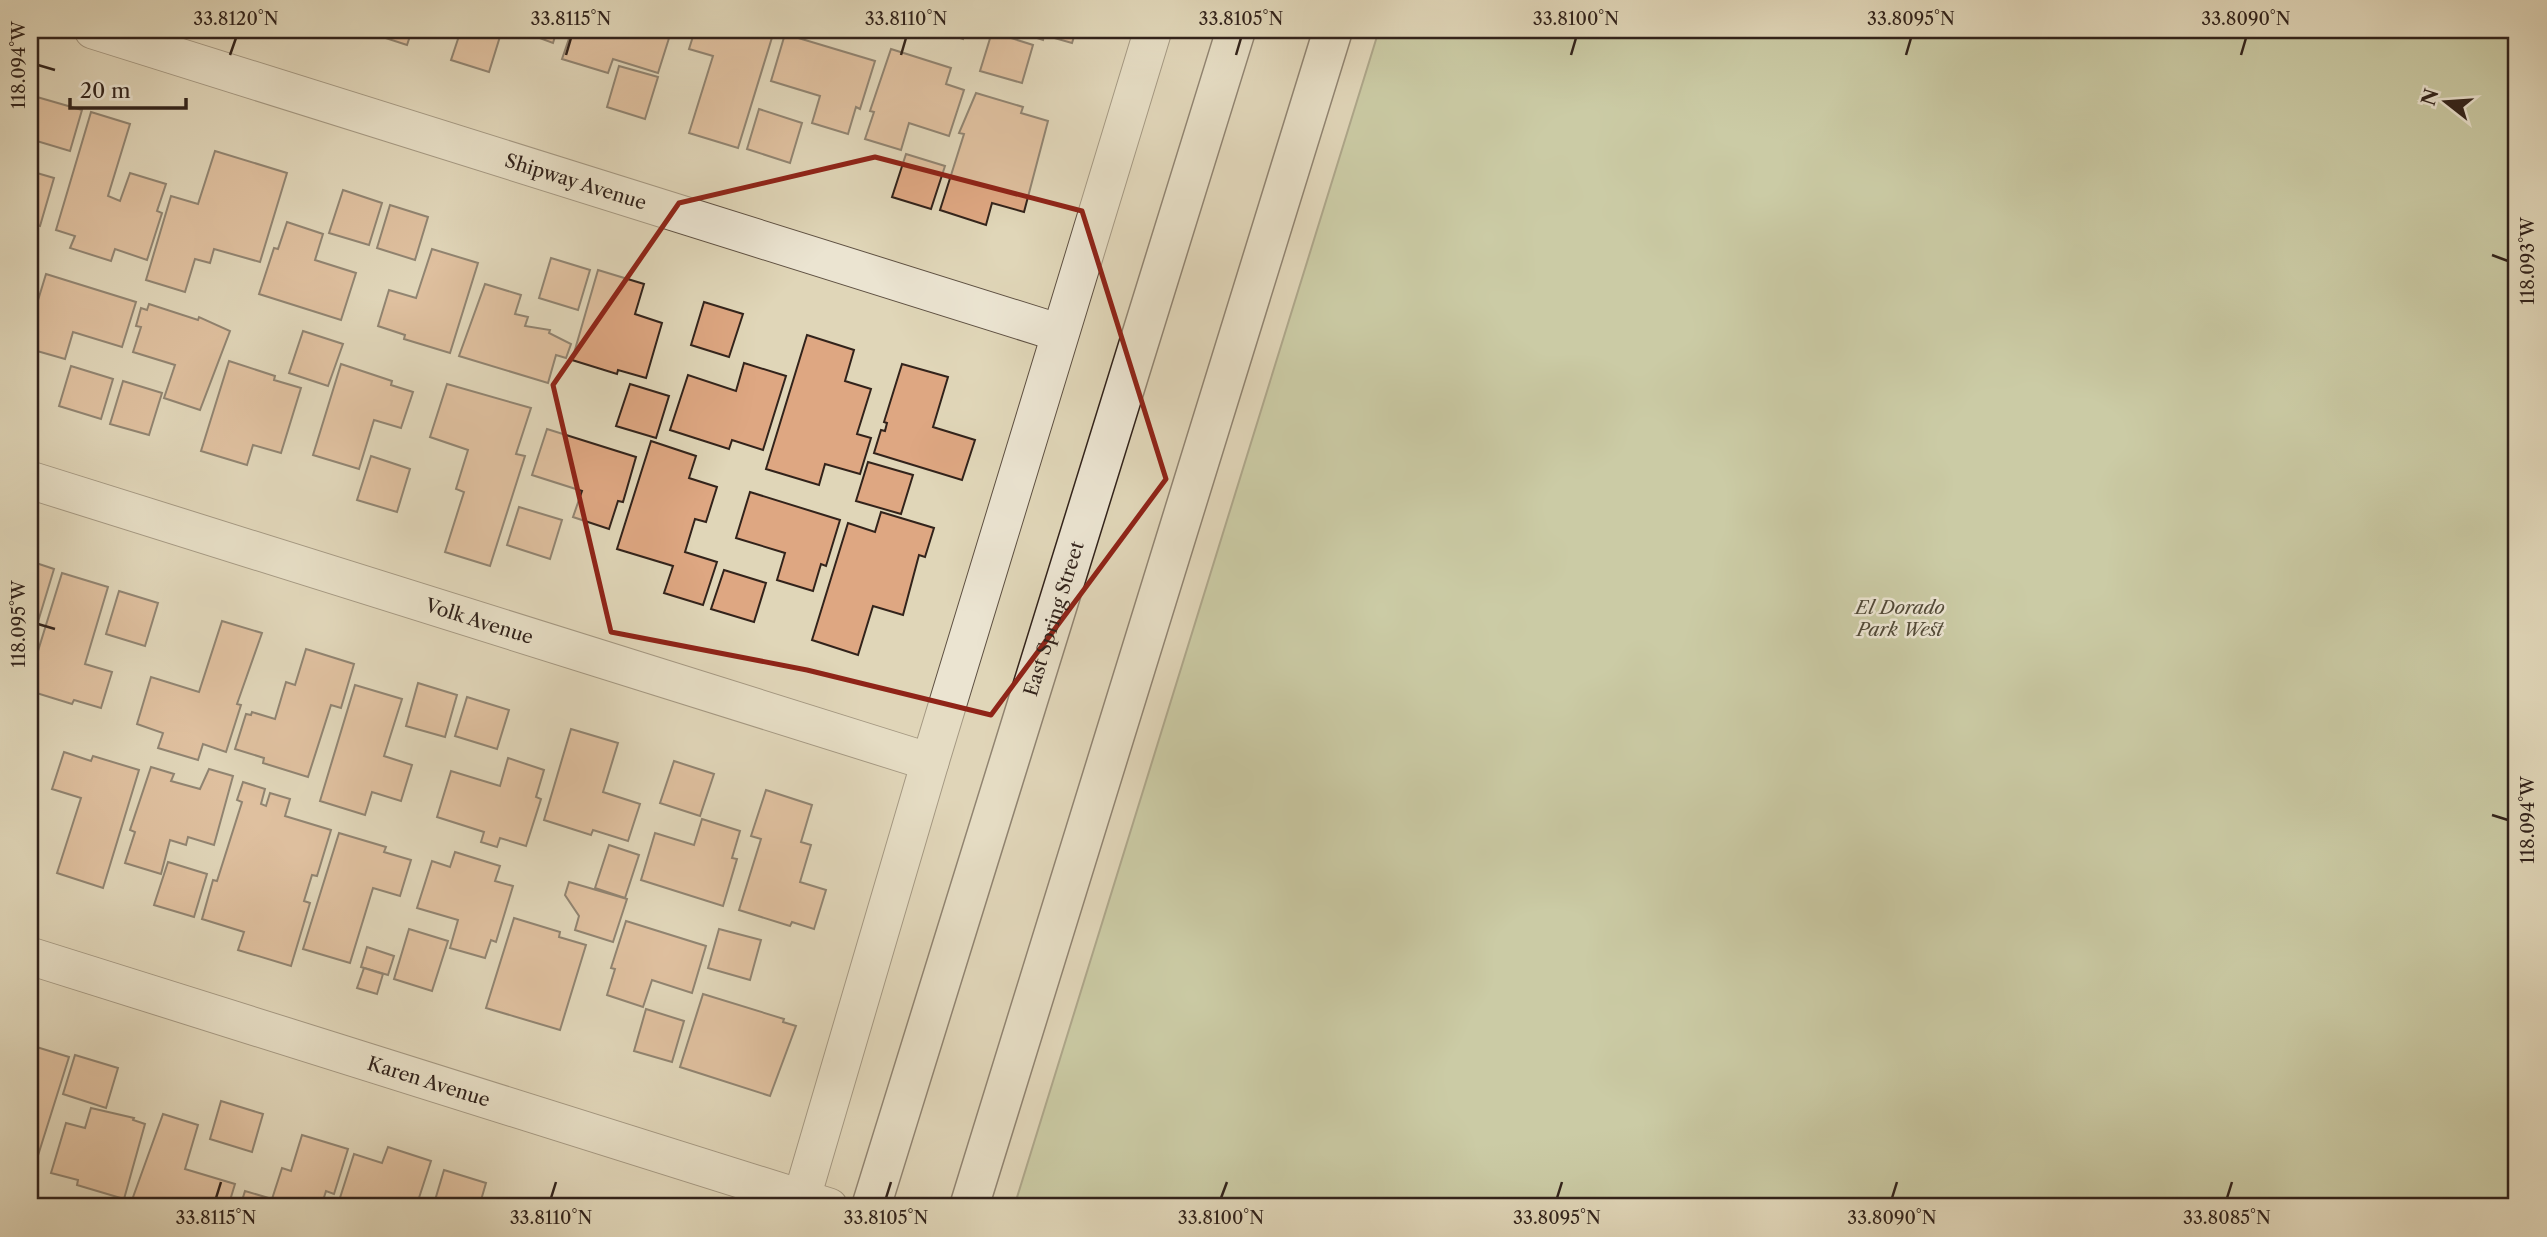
<svg xmlns="http://www.w3.org/2000/svg" width="2547" height="1237" font-family="'Libre Caslon Text',serif">
<style>
.green{fill:#b2be8f;stroke:#727055;stroke-width:2}
.building{fill:#dea782;stroke:#32231b;stroke-width:2}
.lines{fill:none;stroke-linecap:round;stroke-linejoin:round}
.street-casing{stroke:#5e5042;stroke-width:39}
.secondary-casing{stroke:#32231b;stroke-width:41}
.street{stroke:#ebe4d1;stroke-width:37}
.secondary{stroke:#ebe4d1;stroke-width:38}
.marked{fill:none;stroke:#8f2418;stroke-width:5;stroke-linejoin:round}
.ticks{fill:none;stroke:#32231b;stroke-width:2.5}
.labels{text-anchor:middle;dominant-baseline:central;stroke-width:5;stroke-linejoin:round;paint-order:stroke}
.street-label{font-size:19px;fill:#32231b;stroke:#ebe4d1}
.park-label{font-size:19px;font-style:italic;fill:#524a38;stroke:#ebe4d1}
.neatline{fill:none;stroke:#32231b;stroke-width:2.5}
.ticks-label{font-size:18px;text-anchor:middle;fill:#32231b}
</style>
<rect width="100%" height="100%" fill="#e0d6b8"/>
<filter id="stains"><feTurbulence type="fractalNoise" baseFrequency=".00286" numOctaves="4"/><feColorMatrix values="0 0 0 0 .2 0 0 0 0 .09 0 0 0 0 .02 0 0 0 .5 -.17"/></filter>
<radialGradient id="worn" r=".72"><stop offset=".6" stop-color="#630" stop-opacity="0"/><stop offset="1" stop-color="#630" stop-opacity=".3"/></radialGradient>
<!-- green -->
<polygon class="green" points="1379,30 2517,30 2517,1207 1014,1207"/>
<!-- building -->
<g class="building">
<polygon points="361,30 412,30 407,45"/>
<polygon points="461,30 502,30 489,72 451,60"/>
<polygon points="518,30 557,30 553,43"/>
<polygon points="572,30 652,30 670,35 658,73 613,59 608,73 562,59"/>
<polygon points="695,30 774,31 738,148 689,133 713,56 689,49"/>
<polygon points="921,30 965,30 963,39 935,30 934,34"/>
<polygon points="1012,30 1076,30 1072,43 1044,35 1043,40"/>
<polygon points="992,32 1033,45 1022,83 980,71"/>
<polygon points="785,34 875,61 860,109 856,107 848,134 812,123 820,96 771,81"/>
<polygon points="891,49 951,68 946,84 964,90 949,136 909,123 901,150 865,139 874,112 870,111"/>
<polygon points="619,66 658,77 645,119 607,107"/>
<polygon points="976,93 1023,107 1021,113 1048,121 1024,212 992,203 986,225 940,210 964,134 959,133"/>
<polygon points="30,95 82,110 70,151 30,139"/>
<polygon points="759,109 802,123 790,163 747,149"/>
<polygon points="91,112 130,124 108,196 120,201 130,173 166,184 157,211 162,213 147,260 115,249 111,261 70,248 75,236 56,230"/>
<polygon points="215,151 287,173 260,262 214,249 210,263 195,259 185,292 146,280 171,196 198,204"/>
<polygon points="906,154 945,166 931,209 892,197"/>
<polygon points="30,171 54,178 40,226 30,223"/>
<polygon points="343,190 382,203 369,245 329,233"/>
<polygon points="390,205 428,217 415,260 377,248"/>
<polygon points="287,222 323,234 315,260 356,273 341,320 259,294 274,248 278,249"/>
<polygon points="432,249 478,263 450,353 404,339 405,335 378,326 389,290 416,298"/>
<polygon points="551,258 590,270 578,310 539,298"/>
<polygon points="598,270 644,284 635,314 662,323 646,378 618,370 617,374 572,360"/>
<polygon points="46,274 136,302 122,347 73,332 65,359 30,349 36,321 32,320"/>
<polygon points="485,284 521,295 515,314 528,317 525,326 550,330 549,333 571,344 566,358 556,355 548,383 459,356"/>
<polygon points="704,302 743,314 729,357 691,345"/>
<polygon points="149,304 198,320 199,317 230,331 200,410 164,398 175,365 133,352 141,327 136,326 141,308 147,310"/>
<polygon points="303,331 343,344 328,386 289,373"/>
<polygon points="807,335 854,350 845,381 871,389 857,434 871,438 860,474 825,464 819,485 766,469"/>
<polygon points="229,361 275,376 274,380 301,388 281,453 253,445 247,465 201,451"/>
<polygon points="744,363 786,376 763,450 732,440 729,449 670,430 688,375 736,391"/>
<polygon points="341,364 392,381 391,385 413,392 401,428 374,420 359,469 313,455"/>
<polygon points="902,364 948,377 933,427 975,440 962,480 874,453 881,430 885,431 887,423 884,422"/>
<polygon points="71,366 113,379 101,419 59,406"/>
<polygon points="123,381 162,393 149,435 110,424"/>
<polygon points="447,384 531,408 516,454 525,456 490,566 445,552 464,492 456,489 468,450 430,437"/>
<polygon points="630,384 669,396 656,438 616,426"/>
<polygon points="547,429 636,457 623,502 618,501 609,529 573,517 582,491 532,475"/>
<polygon points="651,441 696,456 689,478 717,487 706,522 695,519 685,552 717,562 703,605 664,593 673,566 617,549"/>
<polygon points="371,456 410,469 397,512 357,500"/>
<polygon points="868,462 913,475 901,514 856,501"/>
<polygon points="750,492 840,520 826,566 821,564 813,591 777,580 785,553 736,538"/>
<polygon points="519,507 562,520 550,559 507,545"/>
<polygon points="881,512 934,528 925,557 919,555 903,615 873,606 858,655 812,640 848,523 875,532"/>
<polygon points="30,561 54,569 30,648"/>
<polygon points="724,570 766,583 754,622 711,609"/>
<polygon points="62,573 108,587 85,664 112,672 101,708 74,700 72,704 30,691 30,677"/>
<polygon points="119,591 158,603 145,646 106,634"/>
<polygon points="222,621 262,633 237,704 241,705 226,752 203,744 198,760 158,748 163,733 137,724 151,677 199,692"/>
<polygon points="306,649 354,664 341,708 331,705 308,777 263,763 264,758 235,749 246,714 251,715 252,712 275,719 286,682 295,685"/>
<polygon points="418,683 457,695 445,737 406,726"/>
<polygon points="355,685 402,699 384,756 412,765 401,801 372,792 365,815 320,801"/>
<polygon points="467,697 509,710 497,749 455,736"/>
<polygon points="571,729 618,743 603,792 640,804 628,841 593,830 591,835 544,820"/>
<polygon points="30,742 37,744 30,767"/>
<polygon points="64,752 91,761 93,756 139,770 103,888 57,873 81,798 52,789"/>
<polygon points="508,758 544,770 536,797 541,799 526,846 500,838 497,847 481,842 484,832 437,817 451,771 500,786"/>
<polygon points="674,761 714,774 700,816 660,803"/>
<polygon points="151,767 174,774 171,781 200,789 209,769 233,776 214,845 188,837 186,845 170,840 161,874 125,863 135,832 130,830"/>
<polygon points="243,782 265,789 261,804 266,806 270,793 290,799 285,816 331,830 317,876 312,875 304,901 310,903 291,966 238,950 244,932 202,919 213,880 217,881 242,802 237,800"/>
<polygon points="766,790 812,805 801,842 811,845 800,882 826,890 814,929 792,922 790,926 739,910 761,839 751,836"/>
<polygon points="702,819 740,831 732,858 737,859 723,906 641,880 655,833 694,845"/>
<polygon points="339,833 386,847 384,852 411,860 400,896 373,888 350,963 303,949"/>
<polygon points="609,845 639,855 625,898 595,888"/>
<polygon points="455,852 500,866 495,881 513,886 496,942 491,940 485,958 450,948 458,920 417,908 432,861 450,867"/>
<polygon points="168,862 207,874 194,917 154,905"/>
<polygon points="569,882 627,899 613,942 575,930 579,916 565,895"/>
<polygon points="514,918 560,932 559,937 586,945 560,1030 486,1008"/>
<polygon points="626,921 706,946 692,993 652,980 643,1007 607,995 615,969 611,968"/>
<polygon points="409,929 448,941 432,991 394,979"/>
<polygon points="719,929 761,940 750,980 708,968"/>
<polygon points="367,947 394,956 388,975 361,967"/>
<polygon points="364,968 383,974 377,994 357,988"/>
<polygon points="703,994 784,1019 783,1022 796,1026 770,1096 680,1067"/>
<polygon points="646,1009 684,1021 672,1062 634,1051"/>
<polygon points="30,1045 69,1057 35,1165 30,1163"/>
<polygon points="75,1055 118,1068 106,1108 63,1094"/>
<polygon points="221,1101 263,1114 252,1152 210,1139"/>
<polygon points="91,1108 134,1118 133,1120 145,1124 124,1199 77,1185 78,1180 51,1173 66,1123 85,1128"/>
<polygon points="163,1114 198,1125 185,1169 235,1184 228,1207 155,1207 132,1200"/>
<polygon points="302,1135 348,1149 334,1194 326,1191 321,1207 240,1207 245,1191 272,1199 282,1168 291,1171"/>
<polygon points="388,1147 431,1161 416,1207 343,1207 344,1202 339,1201 354,1154 382,1163"/>
<polygon points="444,1170 486,1183 479,1207 433,1207"/>
<polygon points="44,1199 72,1207 42,1207"/>
</g>
<g class="lines">
<!-- street casing -->
<g class="street-casing">
<g id="street">
<path id="s1" d="M 93,30 L 1060,333"/>
<path id="s2" d="M 30,480 L 930,762"/>
<path id="s3" d="M 30,956 L 829,1207"/>
<polyline points="799,1207 930,762 1153,30"/>
</g>
</g>
<!-- secondary casing -->
<g class="secondary-casing">
<g id="secondary">
<path id="s4" d="M 871,1207 L 1236,30"/>
<polyline points="969,1207 1333,30"/>
</g>
</g>
<!-- street -->
<use href="#street" class="street"/>
<!-- secondary -->
<use href="#secondary" class="secondary"/>
</g>
<!-- marked area -->
<path d="M0 0H2547V1237H0ZM 875,157 L 1082,211 L 1166,479 L 991,715 L 807,670 L 611,632 L 553,385 L 679,203 Z" fill="#e0d6b8" fill-opacity=".55" fill-rule="evenodd"/>
<path class="marked" d="M 875,157 L 1082,211 L 1166,479 L 991,715 L 807,670 L 611,632 L 553,385 L 679,203 Z"/>
<!-- ticks -->
<path class="ticks" d="M 230,55 L 236,38M 566,55 L 571,38M 901,55 L 906,38M 1236,55 L 1241,38M 1571,55 L 1576,38M 1906,55 L 1911,38M 2241,55 L 2246,38M 38,65 L 55,70M 2492,255 L 2508,261M 38,624 L 55,629M 2492,815 L 2508,820M 216,1198 L 221,1182M 551,1198 L 556,1182M 886,1198 L 891,1182M 1221,1198 L 1227,1182M 1557,1198 L 1562,1182M 1892,1198 L 1897,1182M 2227,1198 L 2232,1182"/>
<g class="labels">
<!-- street labels -->
<g class="street-label">
<text stroke="none"><textPath href="#s1" startOffset="506">Shipway Avenue</textPath></text>
<text stroke="none"><textPath href="#s4" startOffset="616">East Spring Street</textPath></text>
<text stroke="none"><textPath href="#s2" startOffset="471">Volk Avenue</textPath></text>
<text stroke="none"><textPath href="#s3" startOffset="418">Karen Avenue</textPath></text>
</g>
<!-- park labels -->
<g class="park-label">
<text x="1900" y="607">El Dorado<tspan x="1900" dy="22">Park West</tspan></text>
</g>
</g>
<!-- margin -->
<rect width="2547" height="1237" fill="none" stroke="#e0d6b8" stroke-width="77"/>
<!-- north arrow -->
<g transform="translate(2446 102) rotate(287)" stroke="#ebe4d1" stroke-width="5" paint-order="stroke">
<path d="M0-5L12 26L0 18L-12 26Z" fill="#32231b"/>
<text y="-10" font-size="19" font-weight="bold" text-anchor="middle" fill="#32231b">N</text>
</g>
<!-- scale -->
<path d="M70 98v10h116v-10" fill="none" stroke="#32231b" stroke-width="3.5"/>
<text x="80" y="98" font-size="21" fill="#32231b" stroke="#ebe4d1" stroke-width="5" paint-order="stroke">20 m</text>
<rect x="38" y="38" width="2470" height="1160" class="neatline"/>
<g class="ticks-label">
<text x="236" y="25">33.8120°N</text>
<text x="571" y="25">33.8115°N</text>
<text x="906" y="25">33.8110°N</text>
<text x="1241" y="25">33.8105°N</text>
<text x="1576" y="25">33.8100°N</text>
<text x="1911" y="25">33.8095°N</text>
<text x="2246" y="25">33.8090°N</text>
<text transform="translate(19 65) rotate(-90)" y="6">118.094°W</text>
<text transform="translate(2528 261) rotate(-90)" y="6">118.093°W</text>
<text transform="translate(19 624) rotate(-90)" y="6">118.095°W</text>
<text transform="translate(2528 820) rotate(-90)" y="6">118.094°W</text>
<text x="216" y="1224">33.8115°N</text>
<text x="551" y="1224">33.8110°N</text>
<text x="886" y="1224">33.8105°N</text>
<text x="1221" y="1224">33.8100°N</text>
<text x="1557" y="1224">33.8095°N</text>
<text x="1892" y="1224">33.8090°N</text>
<text x="2227" y="1224">33.8085°N</text>
</g>
<rect width="100%" height="100%" filter="url(#stains)"/>
<rect width="100%" height="100%" fill="url(#worn)"/>
</svg>
